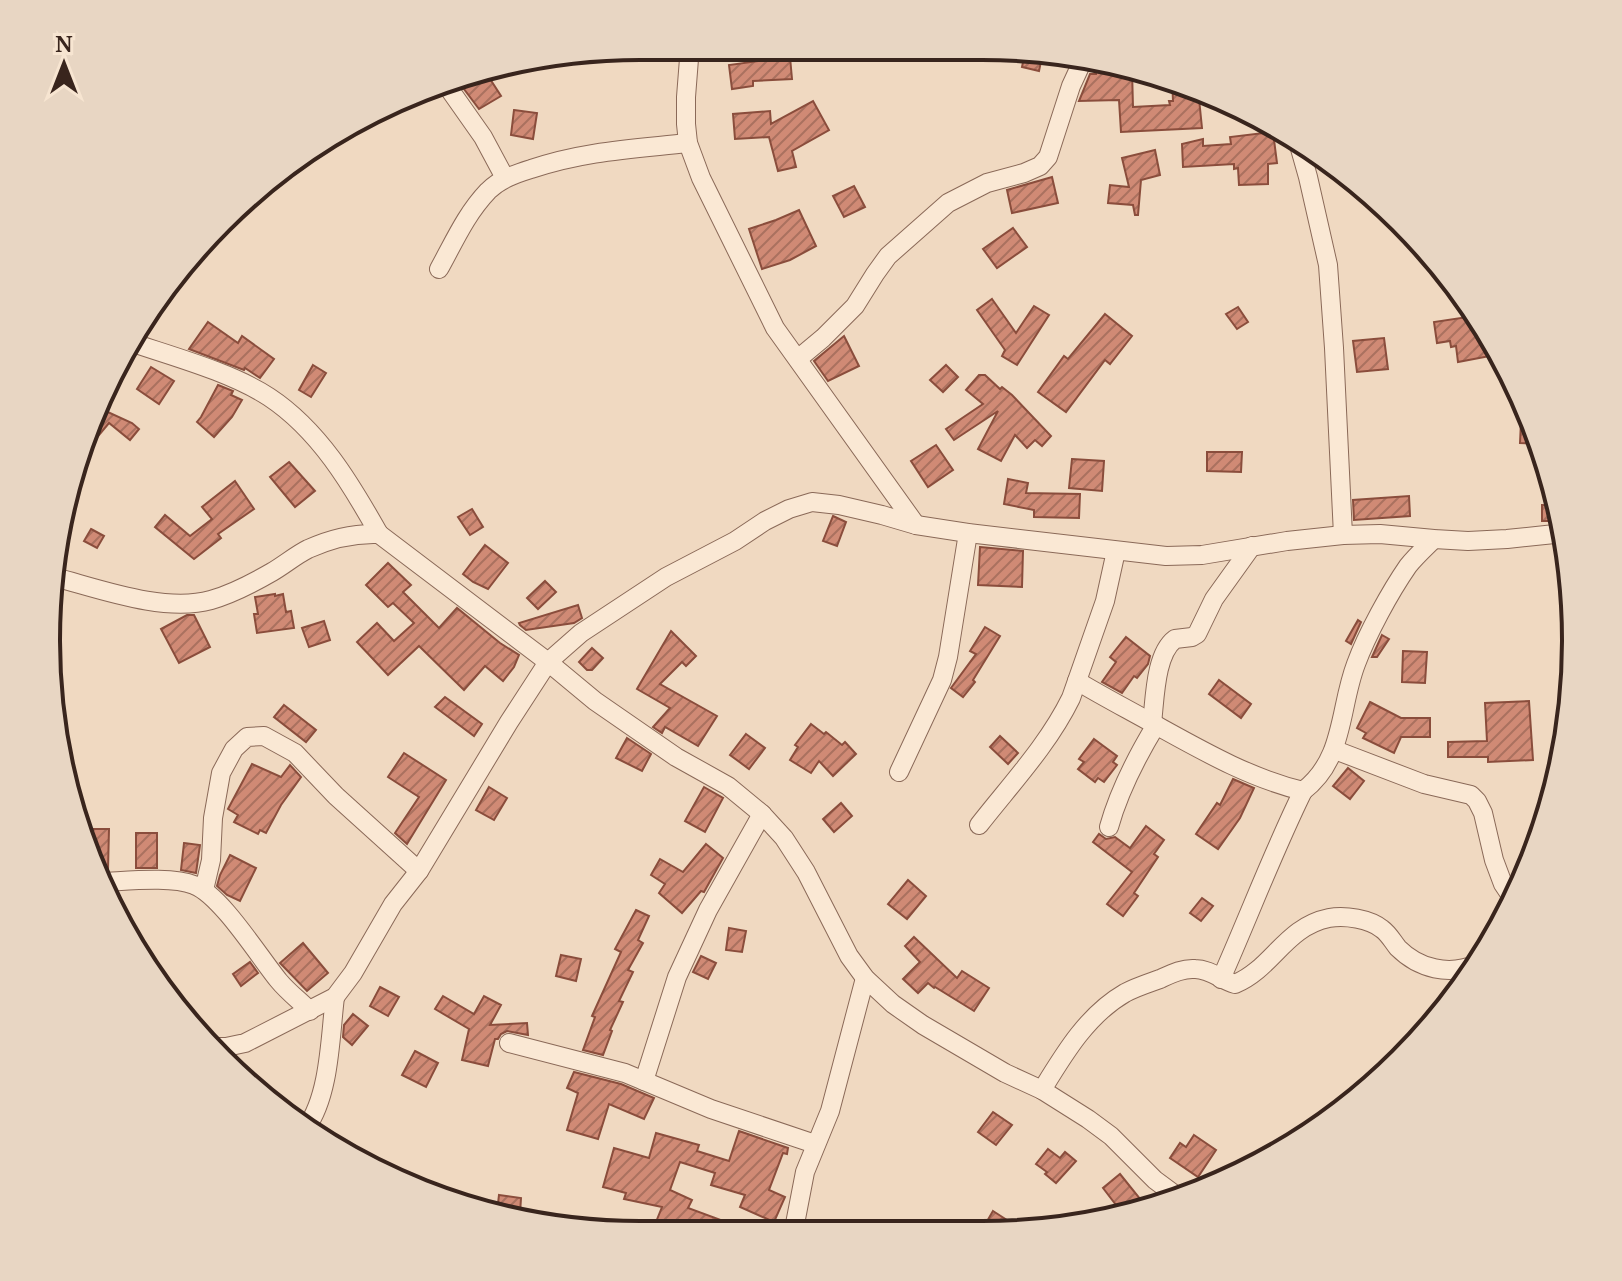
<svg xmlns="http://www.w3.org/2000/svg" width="1622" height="1281" font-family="'Noto Serif',serif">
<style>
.building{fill:url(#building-hatch);stroke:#8a4d3c;stroke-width:2}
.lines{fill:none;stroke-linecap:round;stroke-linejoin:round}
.street-casing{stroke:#8a6958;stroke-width:20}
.street{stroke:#fae8d4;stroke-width:18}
.rim{fill:none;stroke:#39251d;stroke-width:4}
</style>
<defs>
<pattern id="building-hatch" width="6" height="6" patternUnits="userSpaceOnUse" patternTransform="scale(2)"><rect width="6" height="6" fill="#d08a75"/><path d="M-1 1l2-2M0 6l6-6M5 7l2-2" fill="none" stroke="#aa715f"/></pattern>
</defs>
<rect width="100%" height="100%" fill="#f0d9c1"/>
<!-- building -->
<g class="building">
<polygon points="758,46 789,46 792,79 753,81 753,86 732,89 729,65 759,61"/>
<polygon points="1026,48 1043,52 1039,71 1022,67"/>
<polygon points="1095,62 1132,70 1133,107 1170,105 1169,101 1173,101 1172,77 1198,89 1202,128 1121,132 1119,100 1079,101 1090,74 1096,74"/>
<polygon points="483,68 501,96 479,109 458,81"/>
<polygon points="813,101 829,130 792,151 796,167 778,171 769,137 735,139 733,114 770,111 771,124"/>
<polygon points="514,110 537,113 533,139 511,135"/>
<polygon points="1273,132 1277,163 1268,164 1268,184 1239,185 1238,168 1234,169 1234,164 1183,167 1182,144 1203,139 1203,146 1231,144 1230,137"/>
<polygon points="1155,150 1160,175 1141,180 1138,215 1135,215 1133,205 1108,203 1110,185 1129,187 1122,158"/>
<polygon points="1052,177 1058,203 1012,213 1007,190"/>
<polygon points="854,186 865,207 844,217 833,196"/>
<polygon points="799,210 816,246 790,260 762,269 749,229 776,220"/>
<polygon points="1013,228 1027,247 997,268 983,249"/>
<polygon points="992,299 1016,333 1034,306 1049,315 1017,365 1002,356 1005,350 977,310"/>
<polygon points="1238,307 1248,322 1237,329 1226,314"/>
<polygon points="1105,314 1132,336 1110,364 1105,360 1066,412 1038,392 1064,356 1068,359"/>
<polygon points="1474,316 1486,331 1490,356 1458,362 1456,346 1451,347 1450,341 1437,343 1434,322"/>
<polygon points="208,322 238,343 242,336 274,359 260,378 245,368 244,370 189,349"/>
<polygon points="844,336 859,366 828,381 814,361"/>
<polygon points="1384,338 1388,369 1357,372 1353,341"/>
<polygon points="313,365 326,373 311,397 299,390"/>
<polygon points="946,365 958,377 943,392 930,380"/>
<polygon points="151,367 174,381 159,404 137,389"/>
<polygon points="979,375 985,375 1000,389 1002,387 1012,395 1051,436 1042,446 1035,440 1027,448 1015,435 1001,461 978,449 998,411 954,440 946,429 983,404 966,390"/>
<polygon points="218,385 233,391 231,395 242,400 232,417 214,437 197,422 201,417"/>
<polygon points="1522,399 1536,431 1542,444 1520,443"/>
<polygon points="99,408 132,423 139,429 130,440 109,423 84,453 81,451"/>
<polygon points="936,445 953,470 928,487 911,461"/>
<polygon points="1207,452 1242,452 1241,472 1207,471"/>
<polygon points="1072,459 1104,461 1102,491 1069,488"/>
<polygon points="289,462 315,491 295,507 270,477"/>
<polygon points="1008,479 1028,483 1026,493 1080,494 1079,518 1034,517 1034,510 1004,504"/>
<polygon points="235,481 254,509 218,534 221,538 194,559 155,527 165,515 190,536 212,519 202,507"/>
<polygon points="1409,496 1410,516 1354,520 1353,500"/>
<polygon points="1542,505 1558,506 1561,521 1542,521"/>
<polygon points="472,509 483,527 470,535 458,517"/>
<polygon points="833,516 846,522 837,546 823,541"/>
<polygon points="91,529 104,536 97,548 84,541"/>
<polygon points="485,545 508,563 488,589 473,582 463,574"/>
<polygon points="980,547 1023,551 1022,587 978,585"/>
<polygon points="388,563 411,585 403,592 439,628 457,608 500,643 519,655 514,667 503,681 485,666 464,690 419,646 388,675 357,642 377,623 394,641 414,623 393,603 388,607 366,585"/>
<polygon points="545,581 556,592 538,609 527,598"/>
<polygon points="275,594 275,596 283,594 286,612 291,611 294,628 257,633 254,614 258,614 255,597"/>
<polygon points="578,605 582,618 574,623 526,630 520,625 519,623"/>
<polygon points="187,615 194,615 210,647 179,663 161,629"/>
<polygon points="1358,620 1361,622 1351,644 1346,641"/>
<polygon points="324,621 330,640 309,647 302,628"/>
<polygon points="985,627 1000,636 973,680 975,682 963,697 951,688 976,654 970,651"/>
<polygon points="671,631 696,656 686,666 682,662 660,684 717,716 698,746 665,727 662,733 653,727 670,708 637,689"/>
<polygon points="1382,635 1389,639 1377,657 1372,657"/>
<polygon points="1126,637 1150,656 1148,664 1137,678 1134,676 1122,693 1102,682 1116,662 1110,657"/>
<polygon points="592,648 603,658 592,670 587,670 579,662"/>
<polygon points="1403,651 1427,652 1425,683 1402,682"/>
<polygon points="1219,680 1251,704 1241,718 1209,694"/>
<polygon points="445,697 482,724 474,736 435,707"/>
<polygon points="1529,701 1533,760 1488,762 1488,757 1448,757 1448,742 1487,741 1485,703"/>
<polygon points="1370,702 1401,718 1430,718 1430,737 1401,737 1394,753 1363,738 1366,733 1357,728"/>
<polygon points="284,705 316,730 306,742 274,717"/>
<polygon points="811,724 824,734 826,732 842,745 845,742 856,754 833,776 819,761 811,773 790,760 798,747 795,745"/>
<polygon points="746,734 765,748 749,769 730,755"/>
<polygon points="1000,736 1018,753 1008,764 990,747"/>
<polygon points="627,738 651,754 642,771 616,758"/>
<polygon points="1094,739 1117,756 1113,762 1117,765 1104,782 1098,778 1095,782 1078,769 1084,762 1079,759"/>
<polygon points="404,753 446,780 407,844 395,833 419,797 388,777"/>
<polygon points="252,764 281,777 290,765 301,777 281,805 266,833 260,830 258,834 234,822 238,815 228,809"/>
<polygon points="1348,768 1364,781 1350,799 1333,786"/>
<polygon points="1233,779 1254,788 1240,818 1218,849 1196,834 1217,803 1220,805"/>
<polygon points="489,787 507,798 494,820 476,810"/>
<polygon points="704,787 723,798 705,832 685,821"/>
<polygon points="841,803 852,816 834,832 823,819"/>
<polygon points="1146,826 1164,840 1154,854 1158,857 1134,893 1138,896 1123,916 1107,904 1132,872 1093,842 1099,834 1106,839 1115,837 1130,848"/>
<polygon points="81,829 109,829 108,870 98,871"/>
<rect x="136" y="833" width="21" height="35"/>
<polygon points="184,843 200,845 196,873 181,870"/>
<polygon points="706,844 723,858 704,892 701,891 682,913 659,893 665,884 651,875 660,859 683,872"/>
<polygon points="230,855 256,868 240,901 227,895 217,886 220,875"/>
<polygon points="908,880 926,896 907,919 888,904"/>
<polygon points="1202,898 1213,906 1201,921 1190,913"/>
<polygon points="636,910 649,916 638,940 643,943 628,970 633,972 619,1001 623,1002 610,1030 612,1031 603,1055 583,1050 595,1017 592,1016 621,952 615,949"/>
<polygon points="729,928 746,931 742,952 726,950"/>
<polygon points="914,937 957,978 962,971 989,988 974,1011 935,987 934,988 928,983 918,993 903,979 920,962 905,946"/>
<polygon points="303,943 328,973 307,991 280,963"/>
<polygon points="561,955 581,959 576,981 556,976"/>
<polygon points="701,956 716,963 708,979 693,972"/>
<polygon points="250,962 258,973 241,986 233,974"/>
<polygon points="380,987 399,997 388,1016 370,1006"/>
<polygon points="443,996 474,1014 484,996 501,1005 490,1025 527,1023 528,1035 507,1031 501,1034 498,1039 495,1039 488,1066 462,1060 469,1029 435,1009"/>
<polygon points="353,1014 368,1026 352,1045 343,1037 344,1025"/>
<polygon points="415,1051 438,1063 426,1087 402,1075"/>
<polygon points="574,1072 621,1084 654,1098 644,1119 609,1104 598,1139 567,1130 578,1093 567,1088"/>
<polygon points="993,1112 1012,1125 996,1145 978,1132"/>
<polygon points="739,1131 788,1148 787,1154 783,1153 769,1190 785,1197 774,1222 740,1207 745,1195 711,1185 715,1173 680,1162 670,1190 692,1200 688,1208 737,1226 736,1228 666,1227 656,1222 662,1207 624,1199 626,1193 603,1187 614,1148 649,1158 656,1133 699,1145 697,1151 729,1161"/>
<polygon points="1194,1135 1216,1150 1198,1177 1170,1158 1180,1143 1186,1147"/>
<polygon points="1048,1149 1060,1158 1065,1152 1076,1161 1056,1183 1045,1174 1047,1172 1036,1164"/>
<polygon points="1120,1174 1141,1200 1123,1214 1103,1188"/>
<polygon points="499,1195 521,1198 520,1214 497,1212"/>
<polygon points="993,1211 1027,1233 1004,1233 986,1223"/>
</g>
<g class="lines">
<!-- street casing -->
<g class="street-casing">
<g id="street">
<polyline points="690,46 686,97 686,124 688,143 701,178 775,328 916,525"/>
<polyline points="445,83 483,137 505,178"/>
<polyline points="1297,138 1308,177 1328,265 1334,348 1343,535"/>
<path d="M 439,269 C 454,242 466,214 488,191 C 500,179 515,174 531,169 C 584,151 633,149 688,143"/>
<path d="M 127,341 C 171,356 231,372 269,397 C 319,430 351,484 379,534"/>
<polyline points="799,358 823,338 855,306 875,274 888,256 948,203 987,183 1024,173 1040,166 1048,157 1071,86 1083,60"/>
<path d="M 54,577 C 100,589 164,613 211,600 C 232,594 253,583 272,572 C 284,565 296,555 308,549 C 332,538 354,533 379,534 L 548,662 L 595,701 L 676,757 L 728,786 L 762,814 L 784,838 L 806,872 L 849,956 L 865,978 L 893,1004 L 923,1025 L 1005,1073 L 1042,1090 L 1088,1119 L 1111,1136 L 1155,1180 L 1178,1197"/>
<path d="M 1077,681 C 1102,696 1127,709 1152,723 C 1201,750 1249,778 1303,791 C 1345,759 1339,708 1356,664 C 1367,634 1390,592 1408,566 C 1416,556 1425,548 1434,539"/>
<path d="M 1152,723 C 1155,699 1155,654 1175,639 L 1192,637 L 1197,634 L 1214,599 L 1252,546"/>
<polyline points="1335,750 1424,784 1471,795 1477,801 1483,813 1494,860 1503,884 1515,902"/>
<polyline points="899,772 942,680 948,657 968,533"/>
<path d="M 979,825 C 1011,784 1048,745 1071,698 L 1105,601 L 1116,551"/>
<path d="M 1109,827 C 1119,791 1136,758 1156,725"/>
<path d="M 102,882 C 127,881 172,876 194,885 C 221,895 260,958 279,981 C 288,992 300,1001 310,1011"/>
<polyline points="204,890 211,860 213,818 221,773 234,749 247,737 264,736 295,753 336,796 419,871"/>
<path d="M 1221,979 C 1249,916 1273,852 1303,791"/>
<polyline points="509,1043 625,1073 711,1109 815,1144"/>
<polyline points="209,1047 226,1047 245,1043 335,997 353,973 393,904 419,871 509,722 548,662 581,633 666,577 735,541 765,521 789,509 812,502 839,505 882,515 916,525 968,533 1166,556 1202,555 1287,541 1343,535 1380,534 1434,539 1468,541 1507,539 1564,533"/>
<polyline points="644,1081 677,977 708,910 762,814"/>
<path d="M 1042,1090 C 1064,1054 1087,1015 1125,993 C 1136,987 1149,983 1160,979 C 1171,974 1183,968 1195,969 C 1210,969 1221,980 1235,984 C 1273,968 1285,927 1329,918 C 1345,915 1370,919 1382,929 C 1389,934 1393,942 1398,948 C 1419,969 1449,976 1477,964"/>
<path d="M 306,1128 C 330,1095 330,1037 335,997"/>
<polyline points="794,1229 805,1172 830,1111 865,978"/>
<polyline points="872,1231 873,1229"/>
</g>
</g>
<!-- street -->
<use href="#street" class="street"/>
</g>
<!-- crop -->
<path d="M0 0H1622V1281H0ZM640 60H982A580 580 0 0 1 1562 640V641A580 580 0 0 1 982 1221H640A580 580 0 0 1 60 641V640A580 580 0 0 1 640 60Z" fill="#e8d6c3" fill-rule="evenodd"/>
<path class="rim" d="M640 60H982A580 580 0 0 1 1562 640V641A580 580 0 0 1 982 1221H640A580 580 0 0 1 60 641V640A580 580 0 0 1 640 60Z"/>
<!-- north arrow -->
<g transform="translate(64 64)" stroke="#f7e5d1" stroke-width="6" paint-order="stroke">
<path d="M0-6L14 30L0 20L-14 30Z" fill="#39251d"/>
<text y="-12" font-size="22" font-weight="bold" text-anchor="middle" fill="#39251d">N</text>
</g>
</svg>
